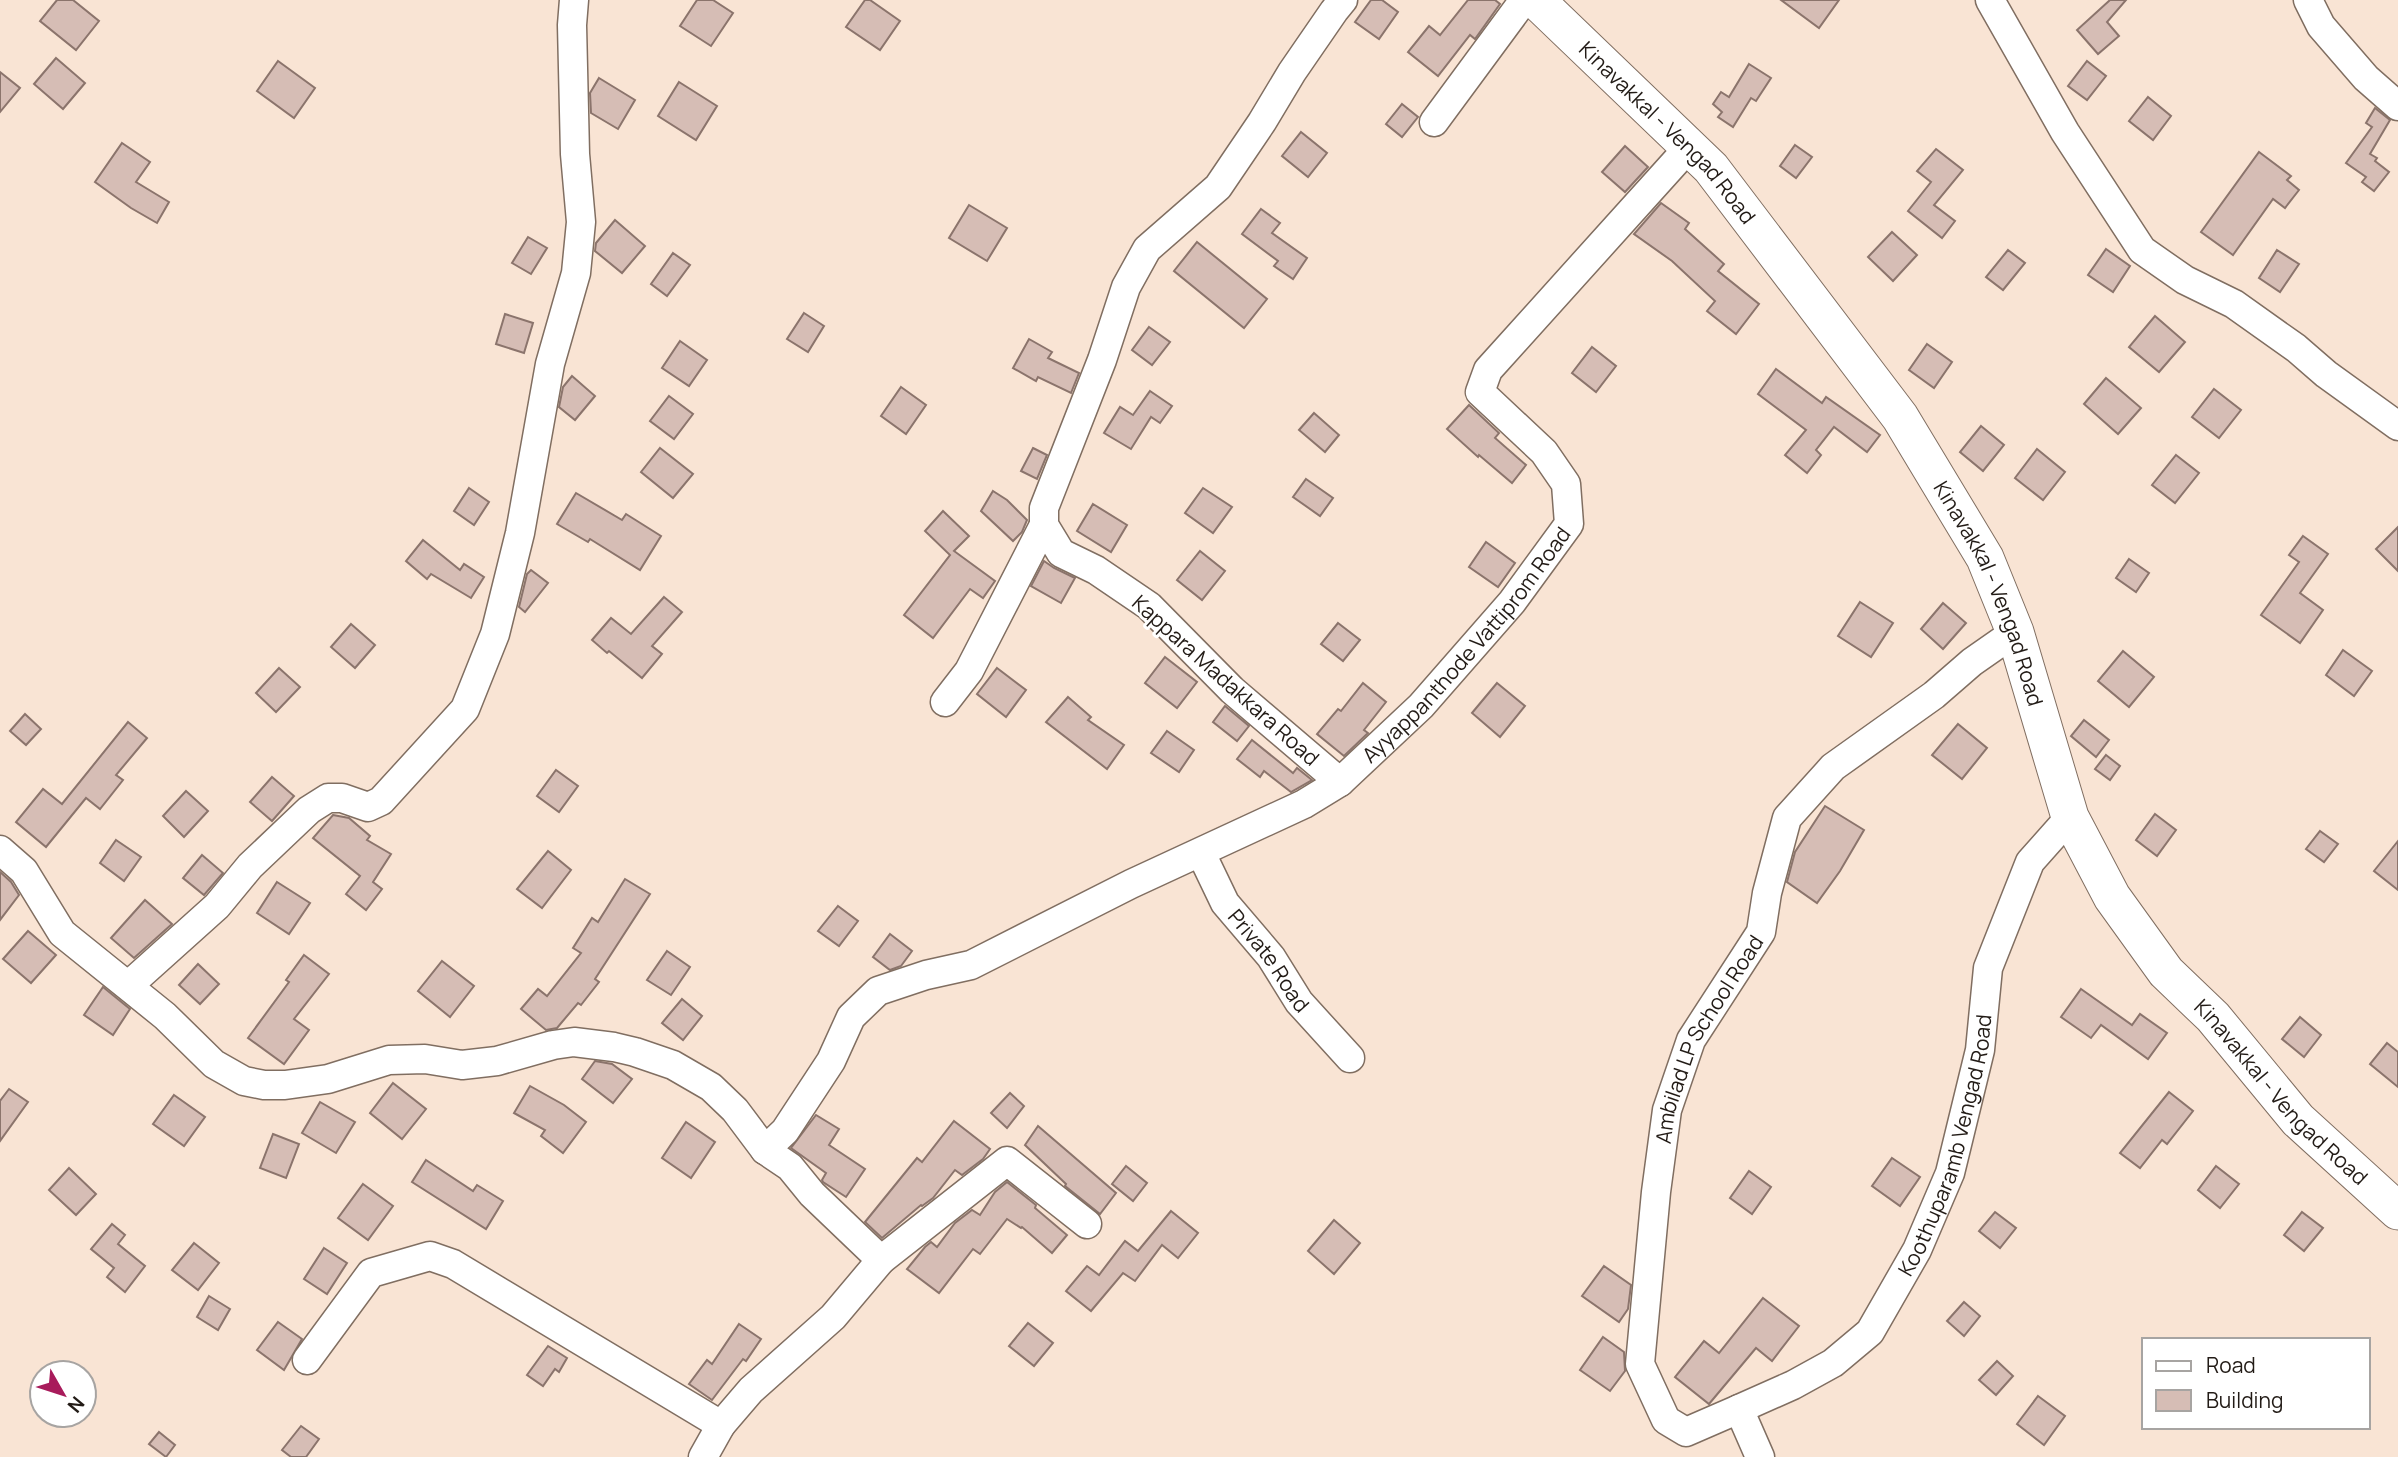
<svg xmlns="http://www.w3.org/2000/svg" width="2398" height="1457" font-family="Manrope,sans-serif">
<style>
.building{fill:#d6bdb5;stroke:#8b746c;stroke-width:2}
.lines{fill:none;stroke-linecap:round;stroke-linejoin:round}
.minor-casing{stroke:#806e61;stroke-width:31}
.major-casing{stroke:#806e61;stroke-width:39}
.minor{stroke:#fff;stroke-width:28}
.major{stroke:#fff;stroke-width:37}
.labels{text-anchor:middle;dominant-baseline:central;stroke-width:6;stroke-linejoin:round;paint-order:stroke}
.street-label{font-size:21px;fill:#221b16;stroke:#fff}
</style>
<rect width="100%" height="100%" fill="#f9e4d4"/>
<!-- building -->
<g class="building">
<polygon points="57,0 73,0 99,21 76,50 40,21"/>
<polygon points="697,0 713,0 733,13 711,46 680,26"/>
<polygon points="865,0 870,0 900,21 880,50 846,27"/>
<polygon points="1371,0 1382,0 1398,12 1379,39 1355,22"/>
<polygon points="1468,0 1495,0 1500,4 1475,39 1470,35 1438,76 1408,52 1429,26 1440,35"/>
<polygon points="1781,0 1839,0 1819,28"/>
<polygon points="2110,0 2126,0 2107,22 2119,36 2098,54 2077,30"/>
<polygon points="56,58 85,83 63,109 34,84"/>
<polygon points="278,61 315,88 294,118 257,91"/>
<polygon points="2087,61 2106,76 2087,100 2068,86"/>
<polygon points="1749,64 1771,78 1756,101 1751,98 1733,127 1718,117 1722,112 1713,104 1721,92 1729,97"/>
<polygon points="0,72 20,88 0,112"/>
<polygon points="599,78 635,100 618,129 591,113 590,93"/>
<polygon points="679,82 717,106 696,140 658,116"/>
<polygon points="2148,97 2171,116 2153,140 2129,121"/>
<polygon points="1402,104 1418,117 1402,137 1386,124"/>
<polygon points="2375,108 2390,120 2370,154 2377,158 2375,161 2389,172 2374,191 2362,182 2366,177 2346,163 2372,127 2366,123"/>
<polygon points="1301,132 1327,153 1308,177 1282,156"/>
<polygon points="122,143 150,162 136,182 169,202 157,223 131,208 95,182"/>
<polygon points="1795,145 1812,157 1796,178 1780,166"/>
<polygon points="1625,146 1648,167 1625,192 1602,172"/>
<polygon points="1936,149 1963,170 1934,205 1955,221 1942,238 1908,211 1931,182 1917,171"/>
<polygon points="2259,152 2291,176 2287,180 2299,190 2285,208 2273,199 2233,255 2201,232"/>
<polygon points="1661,203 1689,223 1685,229 1724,264 1718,271 1759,304 1736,334 1707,311 1715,301 1672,261 1634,234"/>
<polygon points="969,205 1007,228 987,261 949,238"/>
<polygon points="1261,209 1280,223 1272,233 1307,258 1293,279 1274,266 1278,261 1242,234"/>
<polygon points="615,220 645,246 622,273 595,251 596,243"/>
<polygon points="1892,232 1917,255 1893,281 1868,257"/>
<polygon points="528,237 547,248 531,274 512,263"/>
<polygon points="1197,242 1267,299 1244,328 1174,271"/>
<polygon points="2106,249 2130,266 2113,292 2088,275"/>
<polygon points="2008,250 2025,263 2003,290 1986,277"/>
<polygon points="2277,250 2299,264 2280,292 2259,278"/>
<polygon points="673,253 690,265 667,296 651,284"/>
<polygon points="804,313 824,326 808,352 787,339"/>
<polygon points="505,314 533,323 524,353 496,344"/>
<polygon points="2155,316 2185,342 2159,372 2129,347"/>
<polygon points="1149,327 1170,342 1152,365 1132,350"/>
<polygon points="1029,339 1052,352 1048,358 1079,373 1071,393 1038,377 1036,381 1013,368"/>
<polygon points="680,341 707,360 689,386 662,368"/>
<polygon points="1927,344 1952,362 1934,388 1909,370"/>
<polygon points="1592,347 1616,366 1596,392 1572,373"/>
<polygon points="1776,369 1822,403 1826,397 1880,435 1867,452 1834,427 1816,450 1821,455 1807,473 1785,455 1806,430 1758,394"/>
<polygon points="572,376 595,396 575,420 559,407 563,387"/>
<polygon points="2106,378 2141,408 2118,434 2084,404"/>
<polygon points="901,387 926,405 906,434 881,416"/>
<polygon points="2214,389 2241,410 2219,438 2192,417"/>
<polygon points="1150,391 1172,406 1160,423 1151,417 1131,449 1104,433 1120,407 1133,415"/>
<polygon points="669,396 693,414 674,439 650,421"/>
<polygon points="1469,405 1499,433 1495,438 1526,465 1512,483 1479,455 1478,457 1447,429"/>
<polygon points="1314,413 1339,435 1325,452 1299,430"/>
<polygon points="1981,426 2004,445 1983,471 1960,452"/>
<polygon points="660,448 693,474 673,498 641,472"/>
<polygon points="1033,448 1047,455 1037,479 1021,471"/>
<polygon points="2037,449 2065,472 2043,500 2015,478"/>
<polygon points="2176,455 2199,473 2175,503 2152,485"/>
<polygon points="1306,479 1333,498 1320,516 1293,497"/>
<polygon points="469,488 489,502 474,525 454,511"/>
<polygon points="1203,488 1232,507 1213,533 1185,513"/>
<polygon points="993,491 1007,500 1027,520 1022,532 1013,541 981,511"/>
<polygon points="576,493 622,520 626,514 661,536 640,570 590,539 588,542 557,524"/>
<polygon points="1093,504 1127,525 1111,552 1077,531"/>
<polygon points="943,511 969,536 954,551 995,581 983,598 970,589 933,638 904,615 950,555 925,531"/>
<polygon points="2398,527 2398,571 2376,549"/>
<polygon points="2303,536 2328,554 2300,593 2323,610 2300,643 2261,615 2299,562 2289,555"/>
<polygon points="423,540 460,570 464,564 484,577 471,598 431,574 427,579 406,561"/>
<polygon points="1486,542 1515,563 1498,587 1469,567"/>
<polygon points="1200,551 1225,571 1202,600 1177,580"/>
<polygon points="2129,559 2149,573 2136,592 2116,578"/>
<polygon points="1044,561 1054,568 1075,578 1061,603 1031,586"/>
<polygon points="531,570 548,583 525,612 519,607 527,574"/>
<polygon points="664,597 682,612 652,646 662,654 642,678 609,651 607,653 592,640 611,618 631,634"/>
<polygon points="1860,602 1893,623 1871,657 1838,636"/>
<polygon points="1943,603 1966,623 1943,649 1921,629"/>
<polygon points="1338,623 1360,640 1343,661 1321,644"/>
<polygon points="351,624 375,645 355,668 331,647"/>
<polygon points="2343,650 2372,671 2354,696 2326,675"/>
<polygon points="2123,651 2154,677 2129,707 2098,681"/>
<polygon points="1165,657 1197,682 1177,708 1145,683"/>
<polygon points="279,668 300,687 276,712 256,693"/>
<polygon points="997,668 1026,690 1006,717 977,694"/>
<polygon points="1363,683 1386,702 1364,730 1368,733 1344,756 1317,734 1338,709 1341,711"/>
<polygon points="1497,683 1525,706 1500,737 1472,713"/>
<polygon points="1068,697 1091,717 1088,720 1124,745 1107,769 1046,722"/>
<polygon points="1225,706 1249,726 1237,741 1213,722"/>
<polygon points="25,714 41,729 26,745 10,731"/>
<polygon points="2084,720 2109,740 2096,757 2071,736"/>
<polygon points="128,722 147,738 116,775 123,780 100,809 86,798 46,847 16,822 43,789 62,804"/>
<polygon points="1958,724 1987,748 1962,779 1932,755"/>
<polygon points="1167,731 1194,750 1179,772 1151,753"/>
<polygon points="1252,740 1293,773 1297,768 1312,780 1291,792 1264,771 1260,777 1237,759"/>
<polygon points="2106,755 2120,766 2110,780 2095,769"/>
<polygon points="556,770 578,786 559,812 537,796"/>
<polygon points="272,777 294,796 272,821 250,802"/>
<polygon points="186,791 208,811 184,837 163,816"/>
<polygon points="1825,806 1864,830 1840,871 1817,903 1787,882 1795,852"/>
<polygon points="2155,814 2176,830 2157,856 2136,840"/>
<polygon points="333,815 349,818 370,836 367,840 391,854 373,882 382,889 366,910 346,894 360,876 313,838"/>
<polygon points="2320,831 2338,844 2324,862 2306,849"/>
<polygon points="116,840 141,857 124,881 100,863"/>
<polygon points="2398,841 2398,890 2374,871"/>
<polygon points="548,851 571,870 542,908 517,889"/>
<polygon points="202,855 223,873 204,895 183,878"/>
<polygon points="0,872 11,882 19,895 0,920"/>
<polygon points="625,879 650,894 595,979 599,982 581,1005 578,1003 557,1028 546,1030 521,1009 538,989 547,996 581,953 573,948 592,918 598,922"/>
<polygon points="277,882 310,903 289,934 257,913"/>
<polygon points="145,900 172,924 134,958 111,938"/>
<polygon points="838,906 858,921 839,946 818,931"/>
<polygon points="28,931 56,955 31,983 3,959"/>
<polygon points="890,934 912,951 901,966 890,970 873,957"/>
<polygon points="667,951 690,967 671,995 647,980"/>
<polygon points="304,955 329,974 294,1019 309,1030 284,1064 248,1038 289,982 286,980"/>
<polygon points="442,961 474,986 450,1017 418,991"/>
<polygon points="198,964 219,984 200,1004 179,985"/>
<polygon points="103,987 130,1009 113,1035 84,1015"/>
<polygon points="2081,989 2132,1025 2140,1014 2167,1033 2148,1059 2101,1025 2091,1038 2061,1017"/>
<polygon points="682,999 702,1016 683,1040 662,1023"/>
<polygon points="2300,1017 2321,1035 2304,1057 2282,1039"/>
<polygon points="2387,1043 2398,1052 2398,1087 2370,1064"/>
<polygon points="595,1061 612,1064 632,1079 613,1103 582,1079"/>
<polygon points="393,1083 426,1109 402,1139 370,1113"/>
<polygon points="530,1086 564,1105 586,1122 563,1153 541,1136 545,1130 514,1113"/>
<polygon points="9,1089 28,1102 0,1141 0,1101"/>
<polygon points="2169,1092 2193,1111 2167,1144 2162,1140 2140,1168 2120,1153"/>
<polygon points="1010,1093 1024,1106 1007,1128 991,1113"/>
<polygon points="174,1095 205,1117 184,1146 153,1124"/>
<polygon points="320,1102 355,1122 336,1153 302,1133"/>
<polygon points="816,1115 839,1129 829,1145 865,1169 846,1197 823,1182 822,1180 826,1173 791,1148"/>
<polygon points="954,1121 990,1149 983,1159 962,1175 955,1170 933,1198 922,1206 921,1205 882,1238 865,1222 917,1158 922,1162"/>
<polygon points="686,1122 715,1142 691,1178 662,1158"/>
<polygon points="1038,1126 1116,1193 1100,1214 1065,1186 1066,1184 1025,1145"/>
<polygon points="273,1134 299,1144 286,1178 260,1168"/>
<polygon points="1892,1158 1920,1177 1900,1206 1872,1186"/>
<polygon points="426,1160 473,1191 477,1185 503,1201 486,1229 412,1182"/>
<polygon points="1126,1166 1147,1183 1133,1201 1112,1184"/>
<polygon points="2216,1166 2239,1184 2220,1208 2198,1190"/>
<polygon points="69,1168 96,1194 76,1215 49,1190"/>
<polygon points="1749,1171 1771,1187 1752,1214 1730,1198"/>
<polygon points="1007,1182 1036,1205 1035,1208 1067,1235 1052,1253 1022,1227 1021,1228 1007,1219 980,1254 973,1249 939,1293 907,1269 925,1247 931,1242 937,1247 955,1223 972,1210 980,1215 995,1192"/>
<polygon points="363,1184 393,1206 368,1240 338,1218"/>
<polygon points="1171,1211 1198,1233 1178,1258 1162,1245 1135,1281 1123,1273 1091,1311 1066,1291 1087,1266 1099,1275 1125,1241 1138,1251"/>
<polygon points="1995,1212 2016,1228 2000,1248 1979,1231"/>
<polygon points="2302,1212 2323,1228 2304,1251 2284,1235"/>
<polygon points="1334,1220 1360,1243 1334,1274 1308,1251"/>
<polygon points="112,1224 125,1235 118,1244 145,1266 125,1292 107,1277 114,1268 91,1249"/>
<polygon points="194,1243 219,1263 198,1290 172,1270"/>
<polygon points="324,1248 347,1263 327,1294 304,1279"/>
<polygon points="1604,1266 1631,1285 1628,1309 1619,1322 1582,1296"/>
<polygon points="209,1296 230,1309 218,1330 197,1317"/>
<polygon points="1763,1298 1799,1326 1772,1361 1756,1348 1709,1404 1675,1377 1704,1341 1719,1353"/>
<polygon points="1964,1302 1980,1316 1964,1336 1947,1321"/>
<polygon points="278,1322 302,1339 284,1370 257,1350"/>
<polygon points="1028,1323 1053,1343 1034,1366 1009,1346"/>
<polygon points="739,1324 761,1339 746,1361 743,1359 712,1400 689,1384 707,1360 712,1364"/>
<polygon points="1603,1337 1624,1352 1625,1371 1610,1391 1580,1370"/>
<polygon points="548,1346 567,1358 559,1372 555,1369 543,1386 527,1375"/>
<polygon points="1997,1361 2013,1376 1996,1395 1979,1380"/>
<polygon points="2038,1396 2065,1416 2044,1445 2017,1424"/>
<polygon points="301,1426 319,1439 306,1457 291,1457 282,1450"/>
<polygon points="159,1432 175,1445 166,1457 149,1444"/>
</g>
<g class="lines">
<!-- minor casing -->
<g class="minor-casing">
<g id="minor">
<polyline points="1990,0 2065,132 2142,250 2185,280 2234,304 2296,348 2326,374 2398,426"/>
<polyline points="2308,0 2321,26 2366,78 2398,106"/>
<polyline points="1434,122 1524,0"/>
<polyline points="945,702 969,671 1044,525"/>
<path id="s1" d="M 1340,782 L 1421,706 L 1512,602 L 1569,524 L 1566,484 L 1544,452 L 1480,392 L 1488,370 L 1689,147"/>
<polyline points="0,850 24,871 62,933 165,1016 214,1064 244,1081 264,1085 285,1085 328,1079 389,1060 425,1059 462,1065 497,1061 553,1045 574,1042 614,1047 635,1052 673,1065 711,1087 735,1110 765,1150 790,1167 812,1194 881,1260 833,1317 751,1390 721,1425 703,1457"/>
<path id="s2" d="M 1201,853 L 1225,903 L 1271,957 L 1299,1002 L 1350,1058"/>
<polyline points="129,985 217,906 250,866 309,810 328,798 342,798 368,807 381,801 465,709 495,634 520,533 550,364 576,273 581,222 575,154 572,25 574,0"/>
<polyline points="765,1150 785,1131 831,1061 851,1017 878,991 926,975 971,965 1131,884 1304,804 1340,782 1232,690 1149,606 1096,570 1061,553 1044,525 1044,508 1102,360 1126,287 1147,249 1218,187 1262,122 1292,72 1334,11 1343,0"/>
<polyline points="881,1260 1007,1161 1087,1224"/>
<polyline points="307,1360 371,1273 430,1256 453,1264 721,1425"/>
<path id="s3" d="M 1739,1409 L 1793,1385 L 1833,1363 L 1870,1332 L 1917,1250 L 1950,1173 L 1980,1050 L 1988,968 L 2030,862 L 2070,817"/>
<path id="s4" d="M 1760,1457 L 1739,1409 L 1686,1432 L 1666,1420 L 1640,1364 L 1656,1192 L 1667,1110 L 1691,1040 L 1761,932 L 1767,893 L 1787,818 L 1833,767 L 1934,695 L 1972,662 L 2015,632"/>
</g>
</g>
<!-- major casing -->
<g class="major-casing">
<g id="major">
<path id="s5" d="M 1536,0 L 1711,168 L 1900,417 L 1985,558 L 2015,632 L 2070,817 L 2112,897 L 2166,972 L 2213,1017 L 2298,1120 L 2398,1211"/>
</g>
</g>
<!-- minor -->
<use href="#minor" class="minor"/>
<!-- major -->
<use href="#major" class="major"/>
</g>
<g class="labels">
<!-- street labels -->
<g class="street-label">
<text stroke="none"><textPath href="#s5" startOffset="187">Kinavakkal - Vengad Road</textPath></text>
<text stroke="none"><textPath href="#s5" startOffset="754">Kinavakkal - Vengad Road</textPath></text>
<text stroke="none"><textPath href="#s1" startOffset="187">Ayyappanthode Vattiprom Road</textPath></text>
<text transform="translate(1226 680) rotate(42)">Kappara Madakkara Road</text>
<text stroke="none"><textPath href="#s2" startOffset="128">Private Road</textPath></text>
<text stroke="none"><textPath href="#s4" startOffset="532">Ambilad LP School Road</textPath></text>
<text stroke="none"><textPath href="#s5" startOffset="1342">Kinavakkal - Vengad Road</textPath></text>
<text stroke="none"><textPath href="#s3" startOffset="357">Koothuparamb Vengad Road</textPath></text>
</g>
</g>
<!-- legend -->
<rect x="2142" y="1338" width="228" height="91" fill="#ffffff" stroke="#a7a4a2" stroke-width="2"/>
<rect x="2156" y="1361" width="35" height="10" fill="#ffffff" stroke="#a7a4a2" stroke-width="2"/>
<text x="2206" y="1373" font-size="21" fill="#221b16">Road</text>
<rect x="2156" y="1390" width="35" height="21" fill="#d6bdb5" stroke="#a7a4a2" stroke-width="2"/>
<text x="2206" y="1408" font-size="21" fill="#221b16">Building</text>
<!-- north arrow -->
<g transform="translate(63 1394) rotate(129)"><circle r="33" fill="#ffffff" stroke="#a7a4a2" stroke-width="2"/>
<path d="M0-5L12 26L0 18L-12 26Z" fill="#a81b5b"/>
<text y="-10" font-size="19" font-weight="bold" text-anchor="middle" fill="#221b16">N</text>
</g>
</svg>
